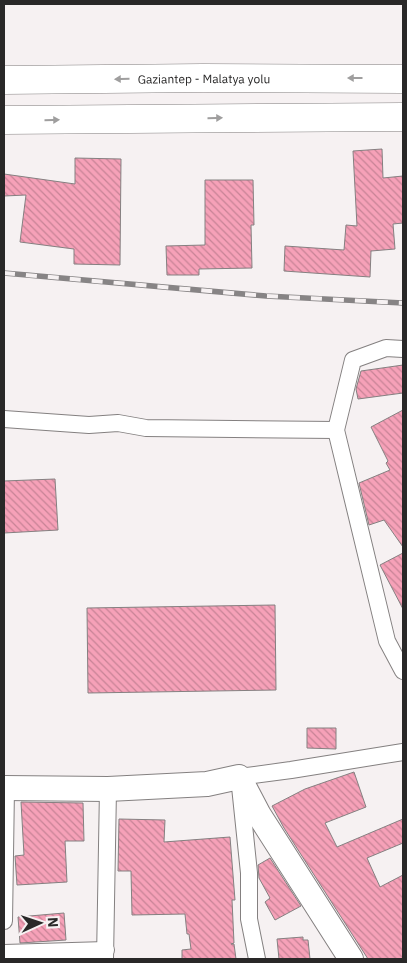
<svg xmlns="http://www.w3.org/2000/svg" width="407" height="963" font-family="'IBM Plex Sans',sans-serif">
<style>
.building{fill:url(#building-back-hatch);stroke:#858081}
.lines{fill:none;stroke-linecap:round;stroke-linejoin:round}
.street-casing{stroke:#848080;stroke-width:18}
.secondary-casing{stroke:#848080;stroke-width:26}
.highway-casing{stroke:#848080;stroke-width:29}
.street{stroke:#fff;stroke-width:16}
.secondary{stroke:#fff;stroke-width:24}
.highway{stroke:#fff;stroke-width:28}
.rail-casing{stroke:#878485;stroke-width:5.5}
.rail{stroke:#f6f1f2;stroke-width:4;stroke-dasharray:11;stroke-linecap:butt}
.oneway{fill:#9f9e9e}
.labels{text-anchor:middle;dominant-baseline:central;stroke-width:4.5;stroke-linejoin:round;paint-order:stroke}
.street-label{font-size:12px;fill:#292828;stroke:#f6f1f2}
</style>
<defs>
<pattern id="building-back-hatch" width="6" height="6" patternUnits="userSpaceOnUse" patternTransform="scale(1.25)"><rect width="6" height="6" fill="#f6a1b8"/><path d="M-1 5l2 2M0 0l6 6M5-1l2 2" fill="none" stroke="#c78396"/></pattern>
</defs>
<rect width="100%" height="100%" fill="#f6f1f2"/>
<!-- building -->
<g class="building">
<polygon points="382,149 383,178 403,176 403,223 393,224 395,249 371,251 370,277 284,271 285,246 344,250 346,225 357,226 353,151"/>
<polygon points="75,158 121,159 120,265 74,264 74,249 20,242 26,195 4,196 4,174 75,184"/>
<polygon points="205,180 253,180 254,225 251,225 252,268 199,269 199,275 167,275 166,246 205,245"/>
<polygon points="403,365 403,393 358,399 356,389 361,371"/>
<polygon points="403,410 403,547 384,520 369,525 359,483 390,470 386,463 388,461 371,427"/>
<polygon points="55,479 58,530 4,533 4,481"/>
<polygon points="403,553 403,609 380,565"/>
<polygon points="275,605 276,690 88,693 87,608"/>
<polygon points="307,728 336,728 336,749 307,748"/>
<polygon points="354,772 366,807 325,823 337,847 403,819 403,843 367,858 380,887 403,875 403,959 368,959 284,828 272,806 305,789"/>
<polygon points="21,802 83,803 84,841 65,841 67,882 17,885 15,856 24,855"/>
<polygon points="119,819 165,820 164,842 230,837 235,900 232,900 234,943 231,944 234,944 236,959 182,959 182,950 191,949 189,934 187,934 185,914 132,915 131,871 118,871"/>
<polygon points="270,858 301,906 275,920 265,902 270,898 259,878 258,865"/>
<polygon points="64,913 66,940 20,943 18,917"/>
<polygon points="303,937 303,940 308,940 310,959 279,959 277,939"/>
</g>
<g class="lines">
<!-- street casing -->
<g class="street-casing">
<g id="street">
<polyline points="403,349 386,348 353,360 336,430 387,641 403,671"/>
<polyline points="4,419 89,425 118,423 146,428 336,430"/>
<polyline points="4,921 6,788"/>
<polyline points="4,953 106,950"/>
<polyline points="105,959 108,789"/>
<polyline points="257,959 249,919 249,873 239,777 291,770 403,752"/>
</g>
</g>
<!-- secondary casing -->
<g class="secondary-casing">
<polyline id="secondary" points="4,788 108,789 207,784 239,777 259,815 351,959"/>
</g>
<!-- highway casing -->
<g class="highway-casing">
<g id="highway">
<path id="s1" d="M 4,80 L 203,78 L 403,79"/>
<polyline points="4,120 403,117"/>
</g>
</g>
<!-- street -->
<use href="#street" class="street"/>
<!-- secondary -->
<use href="#secondary" class="secondary"/>
<!-- highway -->
<use href="#highway" class="highway"/>
<!-- rail casing -->
<g class="rail-casing">
<polyline id="rail" points="4,273 266,296 403,303"/>
</g>
<!-- rail -->
<use href="#rail" class="rail"/>
</g>
<!-- one-way arrows -->
<defs><path id="oneway-solid" d="M-6-.8H1V-3.2L6.5 0L1 3.2V.8H-6Z" transform="scale(1.25)"/></defs>
<g class="oneway">
<use href="#oneway-solid" transform="translate(355 78) rotate(-180)"/>
<use href="#oneway-solid" transform="translate(122 79) rotate(179)"/>
<use href="#oneway-solid" transform="translate(215 118) rotate(-1)"/>
<use href="#oneway-solid" transform="translate(52 120) rotate(-1)"/>
</g>
<g class="labels">
<!-- street labels -->
<g class="street-label">
<text stroke="none"><textPath href="#s1" startOffset="200">Gaziantep - Malatya yolu</textPath></text>
</g>
</g>
<!-- border -->
<rect width="407" height="963" fill="none" stroke="#292828" stroke-width="10"/>
<!-- north arrow -->
<g transform="translate(40 923) rotate(87)" stroke="#f6f1f2" stroke-width="4" paint-order="stroke">
<path d="M0-4L9 19L0 12L-9 19Z" fill="#292828"/>
<text y="-8" font-size="14" font-weight="bold" text-anchor="middle" fill="#292828">N</text>
</g>
</svg>
